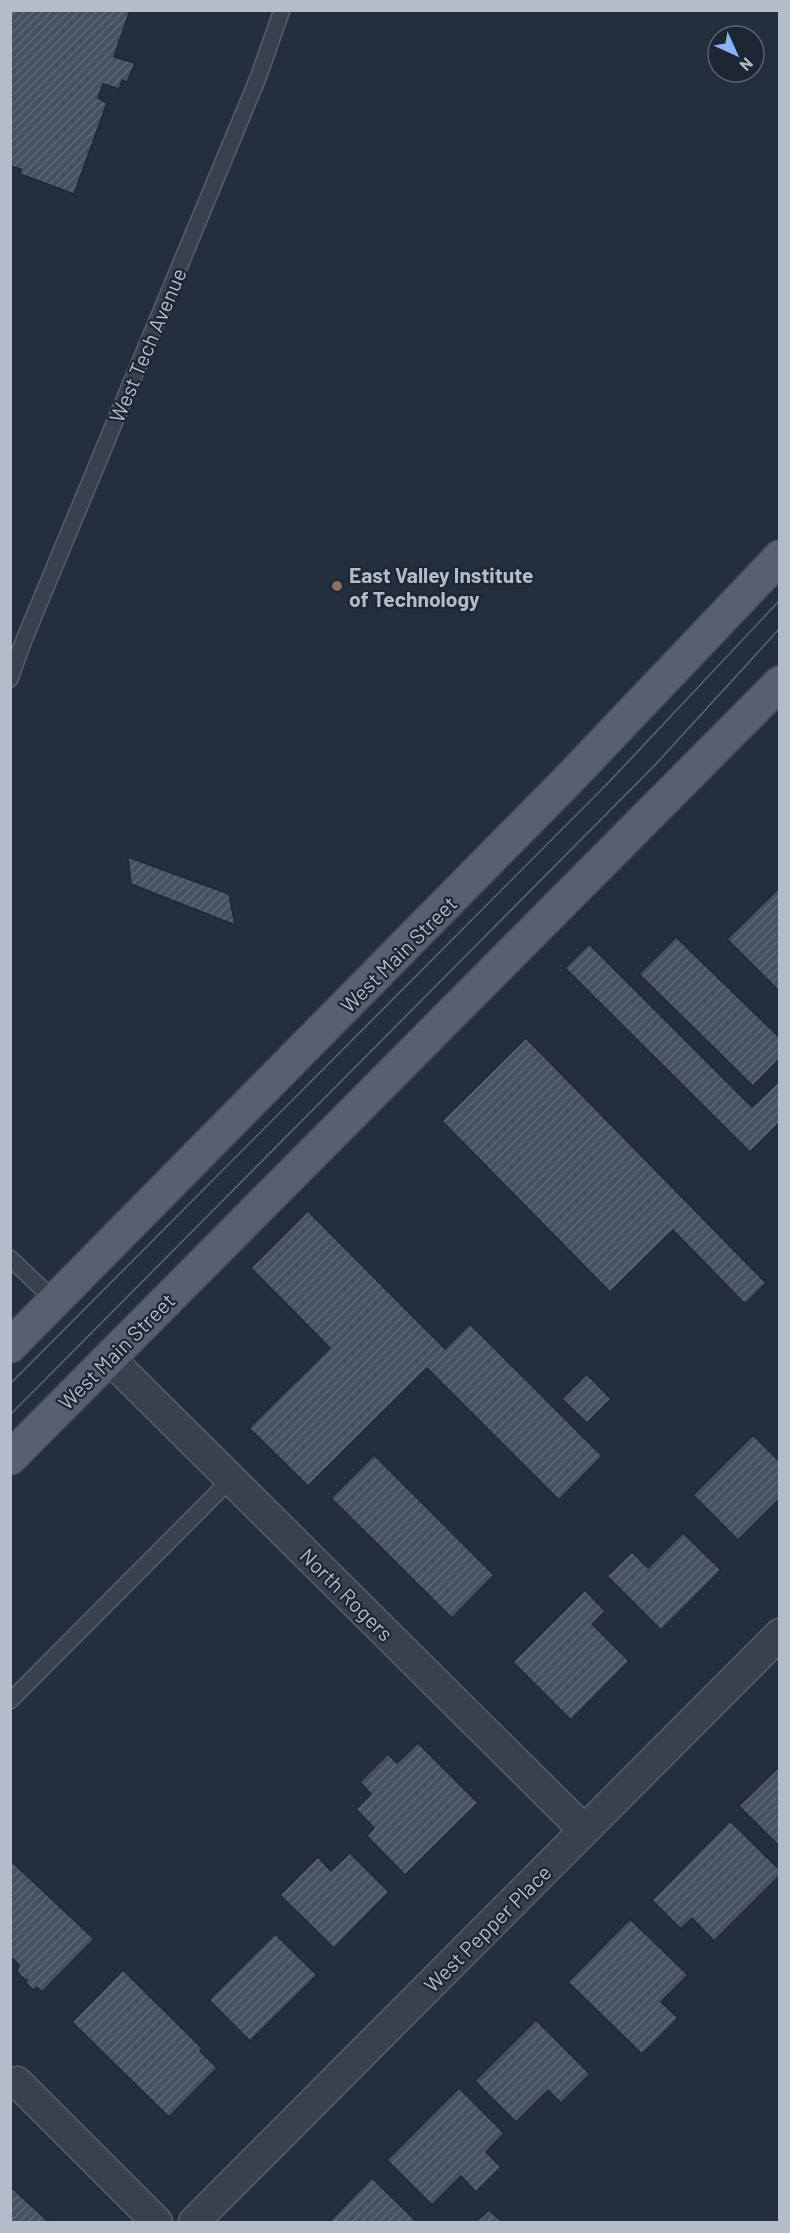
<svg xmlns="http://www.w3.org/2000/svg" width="790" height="2233" font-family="Barlow,sans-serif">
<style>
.building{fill:url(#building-hatch);stroke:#1f2835;stroke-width:1.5}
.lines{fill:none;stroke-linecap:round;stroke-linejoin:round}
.lane-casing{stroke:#565f6c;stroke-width:18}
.street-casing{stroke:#565f6c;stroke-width:33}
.primary-casing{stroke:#414a57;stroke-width:36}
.lane{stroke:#38414e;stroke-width:15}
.street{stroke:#38414e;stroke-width:30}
.primary{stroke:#56606e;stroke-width:33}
.tram{stroke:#5a6575;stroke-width:1.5}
.education-dot{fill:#8d6e63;stroke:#1d2633;stroke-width:2}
.labels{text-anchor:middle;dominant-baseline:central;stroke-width:4.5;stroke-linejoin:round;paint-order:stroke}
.street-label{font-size:21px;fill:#b4bcc9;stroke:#1d2633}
.poi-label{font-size:21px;font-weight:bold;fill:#b4bcc9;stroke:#1d2633;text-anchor:start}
</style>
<defs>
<pattern id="building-hatch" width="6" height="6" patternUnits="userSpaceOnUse" patternTransform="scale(1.5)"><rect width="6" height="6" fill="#455162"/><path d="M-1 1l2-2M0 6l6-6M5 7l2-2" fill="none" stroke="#5d6877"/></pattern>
</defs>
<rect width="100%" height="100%" fill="#242f3e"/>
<!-- building -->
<g class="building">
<polygon points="10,10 130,10 114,57 135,63 127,82 122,80 119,89 103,84 98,98 107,103 74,194 20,174 21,169 10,166"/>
<polygon points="128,857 229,894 235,925 131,884"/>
<polygon points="780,887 780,992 727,939"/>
<polygon points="676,937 780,1038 780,1058 753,1086 639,974"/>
<polygon points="589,944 752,1107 780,1080 780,1122 750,1152 565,968"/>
<polygon points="526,1038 766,1283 745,1304 673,1230 610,1292 442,1121"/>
<polygon points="308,1211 445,1349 470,1324 602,1456 559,1500 427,1368 308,1486 249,1428 330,1348 251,1268"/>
<polygon points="587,1374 611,1399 587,1423 562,1399"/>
<polygon points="753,1435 780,1462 780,1498 738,1540 693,1495"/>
<polygon points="374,1455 494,1575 452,1618 331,1498"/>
<polygon points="683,1533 721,1570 661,1630 607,1576 632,1552 648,1568"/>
<polygon points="585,1590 605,1611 592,1624 629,1661 571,1720 513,1662"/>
<polygon points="418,1743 478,1803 405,1875 367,1836 374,1828 356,1809 371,1794 360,1782 388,1754 397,1763"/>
<polygon points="780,1766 780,1842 777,1844 739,1806"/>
<polygon points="730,1821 780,1870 780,1875 714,1941 692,1918 681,1929 652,1900"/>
<polygon points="350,1853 389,1892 334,1948 280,1895 318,1857 331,1871"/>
<polygon points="10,1860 94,1939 42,1992 37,1987 33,1990 25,1982 28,1979 25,1980 17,1972 19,1965 10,1956"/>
<polygon points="630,1919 688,1975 661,2002 678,2018 642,2054 568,1982"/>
<polygon points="275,1934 317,1975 250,2041 209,2000"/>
<polygon points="123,1970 202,2048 200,2051 217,2068 169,2117 72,2022"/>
<polygon points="536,2020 590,2074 561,2103 548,2090 516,2122 475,2081"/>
<polygon points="459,2088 504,2133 486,2152 501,2167 476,2192 461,2176 432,2205 387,2160"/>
<polygon points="372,2178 417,2222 329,2222"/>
<polygon points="10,2186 49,2222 10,2222"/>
<polygon points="489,2210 502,2222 476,2222"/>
</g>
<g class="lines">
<!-- lane casing -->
<g class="lane-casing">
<g id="lane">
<polyline points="10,679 24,640 258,78 282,10"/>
<polyline points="10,1258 55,1301"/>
<polyline points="10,1701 231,1479"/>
</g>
</g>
<!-- street casing -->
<g class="street-casing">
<g id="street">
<polyline points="109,1358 584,1830"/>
<polyline points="17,2082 157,2222"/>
<polyline points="194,2222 780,1634"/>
</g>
</g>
<!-- primary casing -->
<g class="primary-casing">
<g id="primary">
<polyline points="10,1346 571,777 780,557"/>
<polyline points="10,1458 780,683"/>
</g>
</g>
<!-- lane -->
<use href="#lane" class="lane"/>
<!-- street -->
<use href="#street" class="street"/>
<!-- primary -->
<use href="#primary" class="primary"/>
<!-- tram -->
<g class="tram">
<polyline points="10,1384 609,782 780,600"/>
<polyline points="10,1415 656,764 780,628"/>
</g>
</g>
<!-- markers -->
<circle class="education-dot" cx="337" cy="586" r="6"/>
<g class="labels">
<!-- street labels -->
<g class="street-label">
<text transform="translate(147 345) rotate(-67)">West Tech Avenue</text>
<text transform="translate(398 954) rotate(-45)">West Main Street</text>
<text transform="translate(116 1351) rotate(-45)">West Main Street</text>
<text transform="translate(347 1594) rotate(45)">North Rogers</text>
<text transform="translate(487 1928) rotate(-45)">West Pepper Place</text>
</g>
<!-- poi labels -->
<g class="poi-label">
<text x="349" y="574">East Valley Institute<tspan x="349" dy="24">of Technology</tspan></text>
</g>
</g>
<!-- border -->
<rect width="790" height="2233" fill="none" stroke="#b4bcc9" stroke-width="24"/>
<!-- north arrow -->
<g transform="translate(736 54) rotate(135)"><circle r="28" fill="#1d2633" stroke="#59626f" stroke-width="1.5"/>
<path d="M0-4.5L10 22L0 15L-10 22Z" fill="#8ab4f8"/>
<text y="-9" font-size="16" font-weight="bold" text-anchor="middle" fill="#b4bcc9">N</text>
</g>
</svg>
